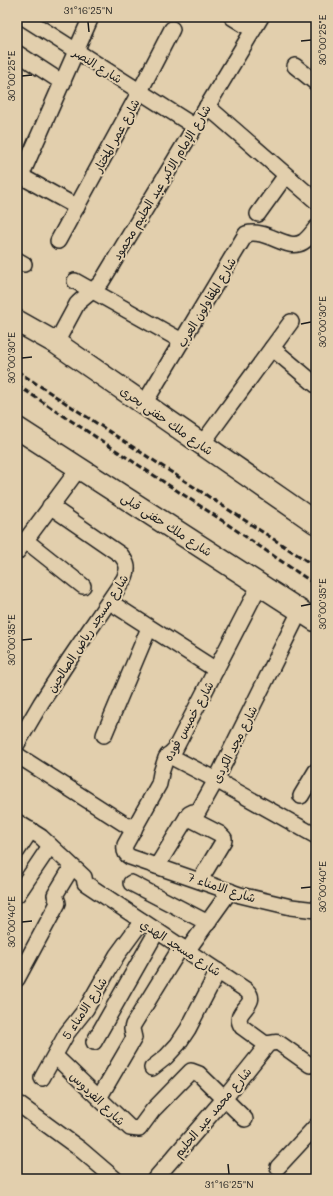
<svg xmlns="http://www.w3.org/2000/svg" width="333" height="1196" font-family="Mali,'Playpen Sans Arabic',sans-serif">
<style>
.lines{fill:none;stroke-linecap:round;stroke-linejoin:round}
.street-casing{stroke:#1c1c1c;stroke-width:18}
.secondary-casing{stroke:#1c1c1c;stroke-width:24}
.street{stroke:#e2cfad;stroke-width:15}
.secondary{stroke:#e2cfad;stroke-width:21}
.rail{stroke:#1c1c1c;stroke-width:3;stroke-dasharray:6 3;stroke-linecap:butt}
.ticks{fill:none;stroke:#1c1c1c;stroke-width:1.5}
.labels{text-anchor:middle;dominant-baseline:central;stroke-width:4;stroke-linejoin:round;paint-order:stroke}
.street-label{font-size:12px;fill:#1c1c1c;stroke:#e2cfad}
.neatline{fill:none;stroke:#1c1c1c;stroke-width:1.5}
.ticks-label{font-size:10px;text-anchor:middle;fill:#1c1c1c}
</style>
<rect width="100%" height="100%" fill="#e2cfad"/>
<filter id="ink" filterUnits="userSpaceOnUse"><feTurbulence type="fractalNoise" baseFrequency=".025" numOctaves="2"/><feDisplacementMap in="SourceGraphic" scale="8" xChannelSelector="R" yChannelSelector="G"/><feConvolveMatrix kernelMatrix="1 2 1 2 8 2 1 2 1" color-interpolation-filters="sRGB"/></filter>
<g filter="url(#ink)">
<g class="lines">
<!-- street casing -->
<g class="street-casing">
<g id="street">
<polyline points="23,17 194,126"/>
<polyline points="232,17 253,30"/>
<polyline points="17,53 63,83"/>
<polyline points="295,66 316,83"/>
<polyline points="207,106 316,201"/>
<polyline points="17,174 77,207"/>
<polyline points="21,176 91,17"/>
<polyline points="258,214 286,175"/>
<polyline points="58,241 140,91 172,29"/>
<polyline points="17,260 24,264"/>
<polyline points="75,281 182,341"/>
<path d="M 56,343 L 77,304 C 85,296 95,290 102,281 L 261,17"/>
<polyline points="272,348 316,385"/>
<path d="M 144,404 L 246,234 C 267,228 287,252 303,242 C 308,239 312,233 316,228"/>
<polyline points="202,444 291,322"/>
<polyline points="25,540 83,586"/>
<polyline points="17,552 80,467"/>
<path d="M 260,584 L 175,749 L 166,758 L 161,773 L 159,784 L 125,845 C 124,851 125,854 130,857 L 240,895 L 291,907 L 316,910"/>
<polyline points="110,602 216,670"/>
<polyline points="104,735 149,628"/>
<path d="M 17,744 L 41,703 L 69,660 L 124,579 C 129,569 128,564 121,555 L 50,506"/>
<polyline points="17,755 134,830"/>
<polyline points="168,755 216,780 316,836"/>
<polyline points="301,796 316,771"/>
<polyline points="187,817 220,834 224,838 224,840 200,880"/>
<path d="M 17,822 L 41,837 L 84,877 L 85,883 L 246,990 C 262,1005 230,1010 242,1027 L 264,1043 C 270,1045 274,1041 279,1043 L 310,1065 L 316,1063"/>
<polyline points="17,851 31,830"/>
<polyline points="157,866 189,814 193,812 196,813 198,812 216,780 300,611"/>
<polyline points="131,883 208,923"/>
<polyline points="17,895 50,846"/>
<polyline points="187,951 230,891"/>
<polyline points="17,979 58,903 55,895 72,867"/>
<polyline points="94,1042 157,931"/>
<polyline points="55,1056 130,1128 139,1129 153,1110 191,1071 199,1074 245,1119"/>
<polyline points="152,1068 166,1057 178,1044 188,1029 218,971"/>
<polyline points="42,1078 67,1033 86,1009 117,955 142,921"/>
<polyline points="99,1098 134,1038 132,1029 133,1025 181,947"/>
<polyline points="17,1103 80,1149 115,1179"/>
<polyline points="278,1167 316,1126"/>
<polyline points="155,1179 224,1099 268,1044"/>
</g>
</g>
<!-- secondary casing -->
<g class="secondary-casing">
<g id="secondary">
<polyline points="17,321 56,343 316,523"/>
<polyline points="17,428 316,621"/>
</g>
</g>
<!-- street -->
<use href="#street" class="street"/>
<!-- secondary -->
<use href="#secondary" class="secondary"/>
<!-- rail -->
<g class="rail">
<polyline points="17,371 316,567"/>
<polyline points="17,385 214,515 316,585"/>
</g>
</g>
</g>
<!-- ticks -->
<path class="ticks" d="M 88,22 L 89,32M 301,41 L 311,40M 22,76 L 32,75M 301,324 L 311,322M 22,358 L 32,357M 301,606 L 311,604M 22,640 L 32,639M 301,888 L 311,887M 22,922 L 32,921M 228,1164 L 229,1174"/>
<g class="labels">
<!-- street labels -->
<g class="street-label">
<text transform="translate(98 65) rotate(32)">شارع النصر</text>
<text transform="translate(116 135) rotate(-61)">شارع عمر المختار</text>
<text transform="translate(161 182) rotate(-59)">شارع الإمام الاكبر عبد الحليم محمود</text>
<text transform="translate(206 302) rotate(-59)">شارع المقاولون العرب</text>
<text transform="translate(167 420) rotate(35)">شارع ملك حفنى بحرى</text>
<text transform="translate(167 524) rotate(33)">شارع ملك حفنى قبلى</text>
<text transform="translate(87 633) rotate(-57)">شارع مسجد رياض الصالحين</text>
<text transform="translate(188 721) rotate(-61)">شارع خميس فوده</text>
<text transform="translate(234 744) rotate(-63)">شارع مجد الكردى</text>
<text transform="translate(222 887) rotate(18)">شارع الامناء 7</text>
<text transform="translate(181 947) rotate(33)">شارع مسجد الهدي</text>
<text transform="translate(84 1008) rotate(-57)">شارع الامناء 5</text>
<text transform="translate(98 1098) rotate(44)">شارع الفردوس</text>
<text transform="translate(212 1112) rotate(-50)">شارع محمد عبد الحليم</text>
</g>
</g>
<!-- margin -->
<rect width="333" height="1196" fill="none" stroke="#e2cfad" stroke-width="44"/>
<rect x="22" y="22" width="289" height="1152" class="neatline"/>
<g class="ticks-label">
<text x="88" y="14">31°16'25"N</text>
<text transform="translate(322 40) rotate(-90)" y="4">30°00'25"E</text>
<text transform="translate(11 76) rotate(-90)" y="4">30°00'25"E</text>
<text transform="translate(322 322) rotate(-90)" y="4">30°00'30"E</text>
<text transform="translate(11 358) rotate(-90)" y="4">30°00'30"E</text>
<text transform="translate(322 604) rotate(-90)" y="4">30°00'35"E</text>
<text transform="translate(11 640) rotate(-90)" y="4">30°00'35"E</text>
<text transform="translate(322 887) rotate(-90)" y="4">30°00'40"E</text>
<text transform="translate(11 922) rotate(-90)" y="4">30°00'40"E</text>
<text x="229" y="1188">31°16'25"N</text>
</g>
</svg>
